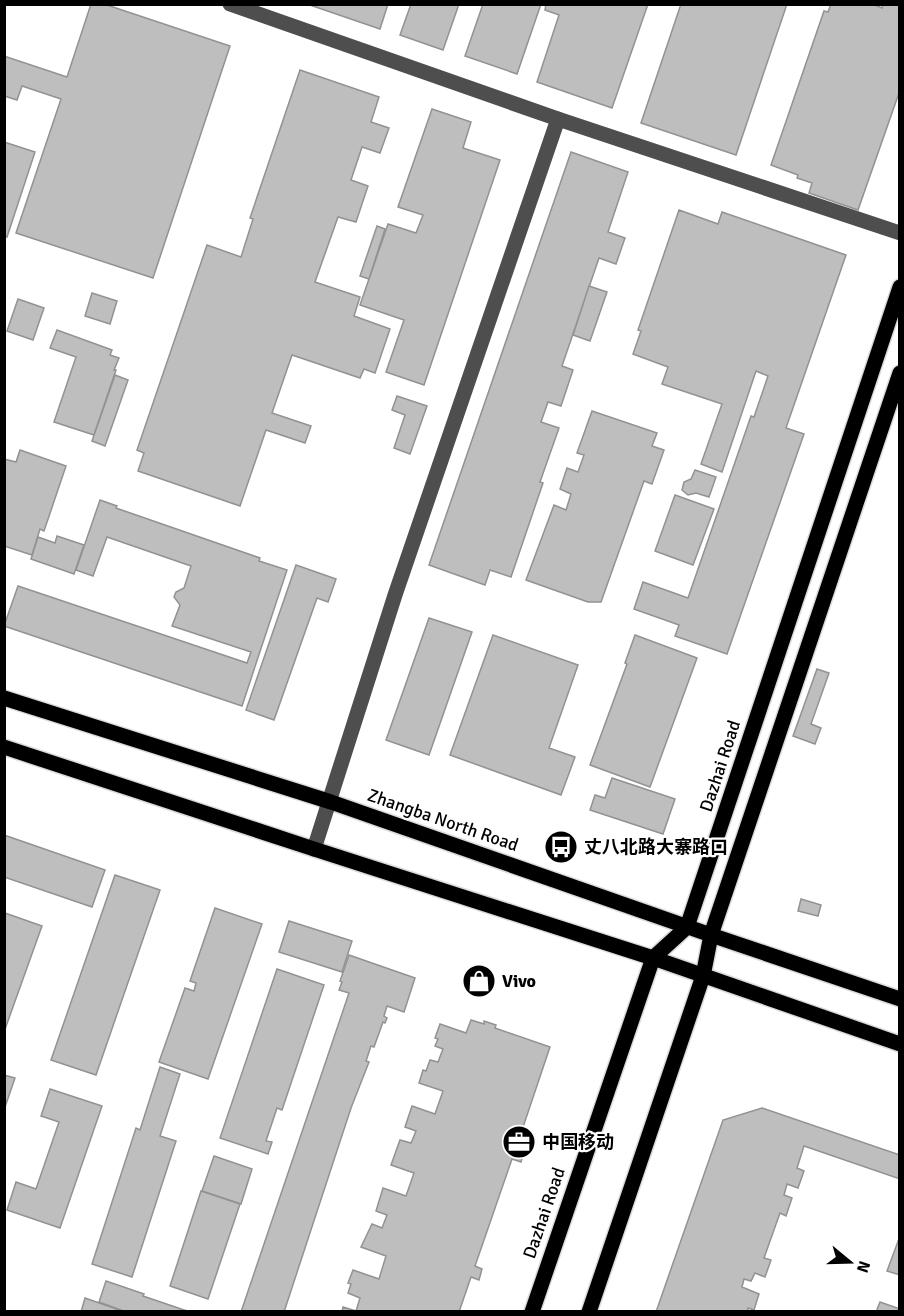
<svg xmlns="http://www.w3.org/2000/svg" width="904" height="1316" font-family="Signika,'Noto Sans SC',sans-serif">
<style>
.building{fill:#bebebe;stroke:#929292;stroke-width:1.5}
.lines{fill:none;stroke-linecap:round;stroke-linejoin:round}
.major-casing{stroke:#dbdbdb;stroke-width:18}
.minor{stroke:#4e4e4e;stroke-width:15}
.major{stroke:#000;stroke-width:15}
.labels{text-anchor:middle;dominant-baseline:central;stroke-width:4.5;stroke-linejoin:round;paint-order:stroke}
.street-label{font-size:18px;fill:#000;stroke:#fff}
.poi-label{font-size:18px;font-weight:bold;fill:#000;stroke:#fff;text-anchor:start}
</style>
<rect width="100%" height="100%" fill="#fff"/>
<!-- building -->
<g class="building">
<polygon points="91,4 104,4 230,46 153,278 16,233 61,99 22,86 17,100 4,96 4,56 67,77"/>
<polygon points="307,4 388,4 380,29"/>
<polygon points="411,4 459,4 443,50 400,35"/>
<polygon points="483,4 541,4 517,74 465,56"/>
<polygon points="546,4 648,4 612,108 537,82 559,15 545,10"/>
<polygon points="681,4 787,4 736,155 641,123"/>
<polygon points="831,4 872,4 882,8 883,4 900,4 900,90 858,210 809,193 812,183 797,178 798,175 771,165 824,11 828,12"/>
<polygon points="300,70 379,97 371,122 389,128 380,153 362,147 351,180 368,186 356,222 338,217 315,282 360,297 354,316 390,329 375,373 364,369 360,378 292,355 272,413 311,426 305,443 266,430 240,506 138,471 144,453 137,450 207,245 241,257 253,219 250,218"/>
<polygon points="432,109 471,122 463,148 500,160 424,385 386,372 404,320 360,305 388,224 416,233 423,215 398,207"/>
<polygon points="4,142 35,152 7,237 4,236"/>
<polygon points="571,152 628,172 608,232 625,238 616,264 599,258 562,366 573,370 561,406 548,402 541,422 559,428 540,482 543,483 511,577 490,570 485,585 429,565"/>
<polygon points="679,210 718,224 722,212 846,255 786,428 804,434 727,654 675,636 679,625 634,609 643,582 688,598 751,416 754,417 768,376 756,371 722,472 701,464 722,404 662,384 668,367 633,354 641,331 638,330"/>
<polygon points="377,226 385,229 369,279 360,276"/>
<polygon points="589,286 607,292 590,341 573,335"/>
<polygon points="92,293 117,301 110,324 85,316"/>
<polygon points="18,299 44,308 33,340 7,331"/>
<polygon points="57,330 112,350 110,355 119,358 114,370 116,370 94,435 54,422 76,357 50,348"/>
<polygon points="115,375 128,380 105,446 92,441"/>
<polygon points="397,396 427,406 410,454 394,448 405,415 392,410"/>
<polygon points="592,411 657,433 652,446 664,450 652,484 644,481 601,602 588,602 526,580 554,505 566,510 571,494 560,489 567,468 578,472 584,455 577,453"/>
<polygon points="20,450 66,466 44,531 40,529 32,555 4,546 4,459 16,462"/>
<polygon points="695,470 716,477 709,497 696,493 688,495 682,490 684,482 691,479"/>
<polygon points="675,495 714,509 693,565 655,551"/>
<polygon points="100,500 117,506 116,508 260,558 259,561 287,570 242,706 4,626 18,586 247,663 251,652 172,626 180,605 174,597 176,592 184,588 191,566 107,537 93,576 76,570"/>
<polygon points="57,536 84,545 74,574 31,559 38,537 55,543"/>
<polygon points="296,565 336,579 328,602 317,598 274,720 246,710"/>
<polygon points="429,618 472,632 429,755 386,740"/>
<polygon points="493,635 578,665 549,748 575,757 561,795 450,755"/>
<polygon points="635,635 697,658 650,787 590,765 627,664 625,663"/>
<polygon points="817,669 829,673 811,724 821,728 815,744 793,736"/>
<polygon points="612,778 675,799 663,834 590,810 595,795 605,798"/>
<polygon points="4,835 105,870 92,907 4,877"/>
<polygon points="115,875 160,890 96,1075 51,1060"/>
<polygon points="801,899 821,905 818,916 798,911"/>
<polygon points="215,908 262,924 208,1079 159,1062 185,988 194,991 196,983 190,981"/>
<polygon points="5,913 42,926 4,1032 4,913"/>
<polygon points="289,921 352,941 342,972 279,952"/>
<polygon points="349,955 415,978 404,1012 387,1006 384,1016 387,1018 385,1023 383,1022 374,1047 371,1046 366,1061 369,1062 351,1108 284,1312 241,1312 349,993 339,990 342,982 340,981"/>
<polygon points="277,969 324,985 282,1110 277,1108 266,1141 272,1142 268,1154 220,1138"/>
<polygon points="471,1020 484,1024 484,1021 496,1025 495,1028 550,1047 516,1148 524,1151 521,1162 512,1159 475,1266 482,1269 479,1280 471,1277 459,1312 342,1312 343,1307 356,1311 360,1298 348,1293 351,1284 348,1283 353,1270 379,1279 386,1256 361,1247 372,1224 382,1228 387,1215 376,1211 383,1188 406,1196 414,1173 391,1165 400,1140 411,1143 416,1131 405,1127 412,1106 435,1114 443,1091 419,1083 423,1070 426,1071 430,1060 438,1062 443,1049 435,1046 438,1039 435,1038 440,1024 466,1033"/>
<polygon points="160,1067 180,1074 160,1136 176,1141 132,1277 92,1264 136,1128 140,1130"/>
<polygon points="4,1075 15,1078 4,1110"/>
<polygon points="50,1089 102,1106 60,1228 7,1210 16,1182 36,1189 59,1122 41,1116"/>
<polygon points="762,1108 900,1155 900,1179 804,1146 797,1168 804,1171 798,1188 787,1184 784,1195 792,1198 786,1216 780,1213 764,1258 771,1260 765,1277 755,1273 751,1281 744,1279 742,1287 759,1294 754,1310 748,1308 747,1312 656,1312 723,1120"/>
<polygon points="214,1156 252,1169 241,1204 202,1191"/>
<polygon points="201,1191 240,1204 208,1299 170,1286"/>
<polygon points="900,1236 900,1275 887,1271"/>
<polygon points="106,1281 144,1294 143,1296 190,1312 126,1312 99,1302"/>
<polygon points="85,1298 125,1312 81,1312"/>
<polygon points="880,1302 900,1309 900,1312 876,1312"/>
</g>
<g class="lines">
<!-- major casing -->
<g class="major-casing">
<g id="major">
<polyline points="4,698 331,802 711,935 900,999"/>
<polyline points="4,747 314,849 653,958 900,1044"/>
<polyline points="532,1312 653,958 687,927 900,287"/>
<polyline points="589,1312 703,976 711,935 900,373"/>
</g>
</g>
<!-- minor -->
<g class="minor">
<polyline points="230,4 558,119 900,233"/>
<polyline points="314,849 395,595 558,119"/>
</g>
<!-- major -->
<use href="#major" class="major"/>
</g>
<!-- icons -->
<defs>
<g id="bus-disc" transform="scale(1.725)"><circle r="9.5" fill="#000" stroke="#fff"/><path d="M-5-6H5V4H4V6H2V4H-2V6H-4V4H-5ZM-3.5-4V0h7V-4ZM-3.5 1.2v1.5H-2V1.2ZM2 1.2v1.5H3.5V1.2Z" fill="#fff"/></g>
<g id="shop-disc" transform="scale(1.725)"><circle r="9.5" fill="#000" stroke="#fff"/><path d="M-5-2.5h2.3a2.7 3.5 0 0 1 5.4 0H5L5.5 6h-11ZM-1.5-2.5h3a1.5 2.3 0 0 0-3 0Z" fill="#fff"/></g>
<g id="office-disc" transform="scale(1.725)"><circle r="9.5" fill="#000" stroke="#fff"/><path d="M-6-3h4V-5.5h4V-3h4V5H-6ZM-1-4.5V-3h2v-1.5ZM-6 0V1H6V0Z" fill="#fff"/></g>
</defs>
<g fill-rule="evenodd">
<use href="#bus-disc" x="561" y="847"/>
<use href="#shop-disc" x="479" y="981"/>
<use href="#office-disc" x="519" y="1142"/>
</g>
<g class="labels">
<!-- street labels -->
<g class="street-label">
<text transform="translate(720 766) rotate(-72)">Dazhai Road</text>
<text transform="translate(443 820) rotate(19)">Zhangba North Road</text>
<text transform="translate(544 1213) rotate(-71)">Dazhai Road</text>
</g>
<!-- poi labels -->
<g class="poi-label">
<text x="584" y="847">丈八北路大寨路口</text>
<text x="502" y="981">Vivo</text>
<text x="542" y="1142">中国移动</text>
</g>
</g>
<!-- border -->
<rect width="904" height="1316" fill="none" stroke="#000000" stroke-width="12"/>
<!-- north arrow -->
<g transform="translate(850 1262) rotate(109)" stroke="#ffffff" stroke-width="4.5" paint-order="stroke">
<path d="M0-4.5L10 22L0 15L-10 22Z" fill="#000000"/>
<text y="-9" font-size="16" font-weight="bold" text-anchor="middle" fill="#000000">N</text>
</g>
</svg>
